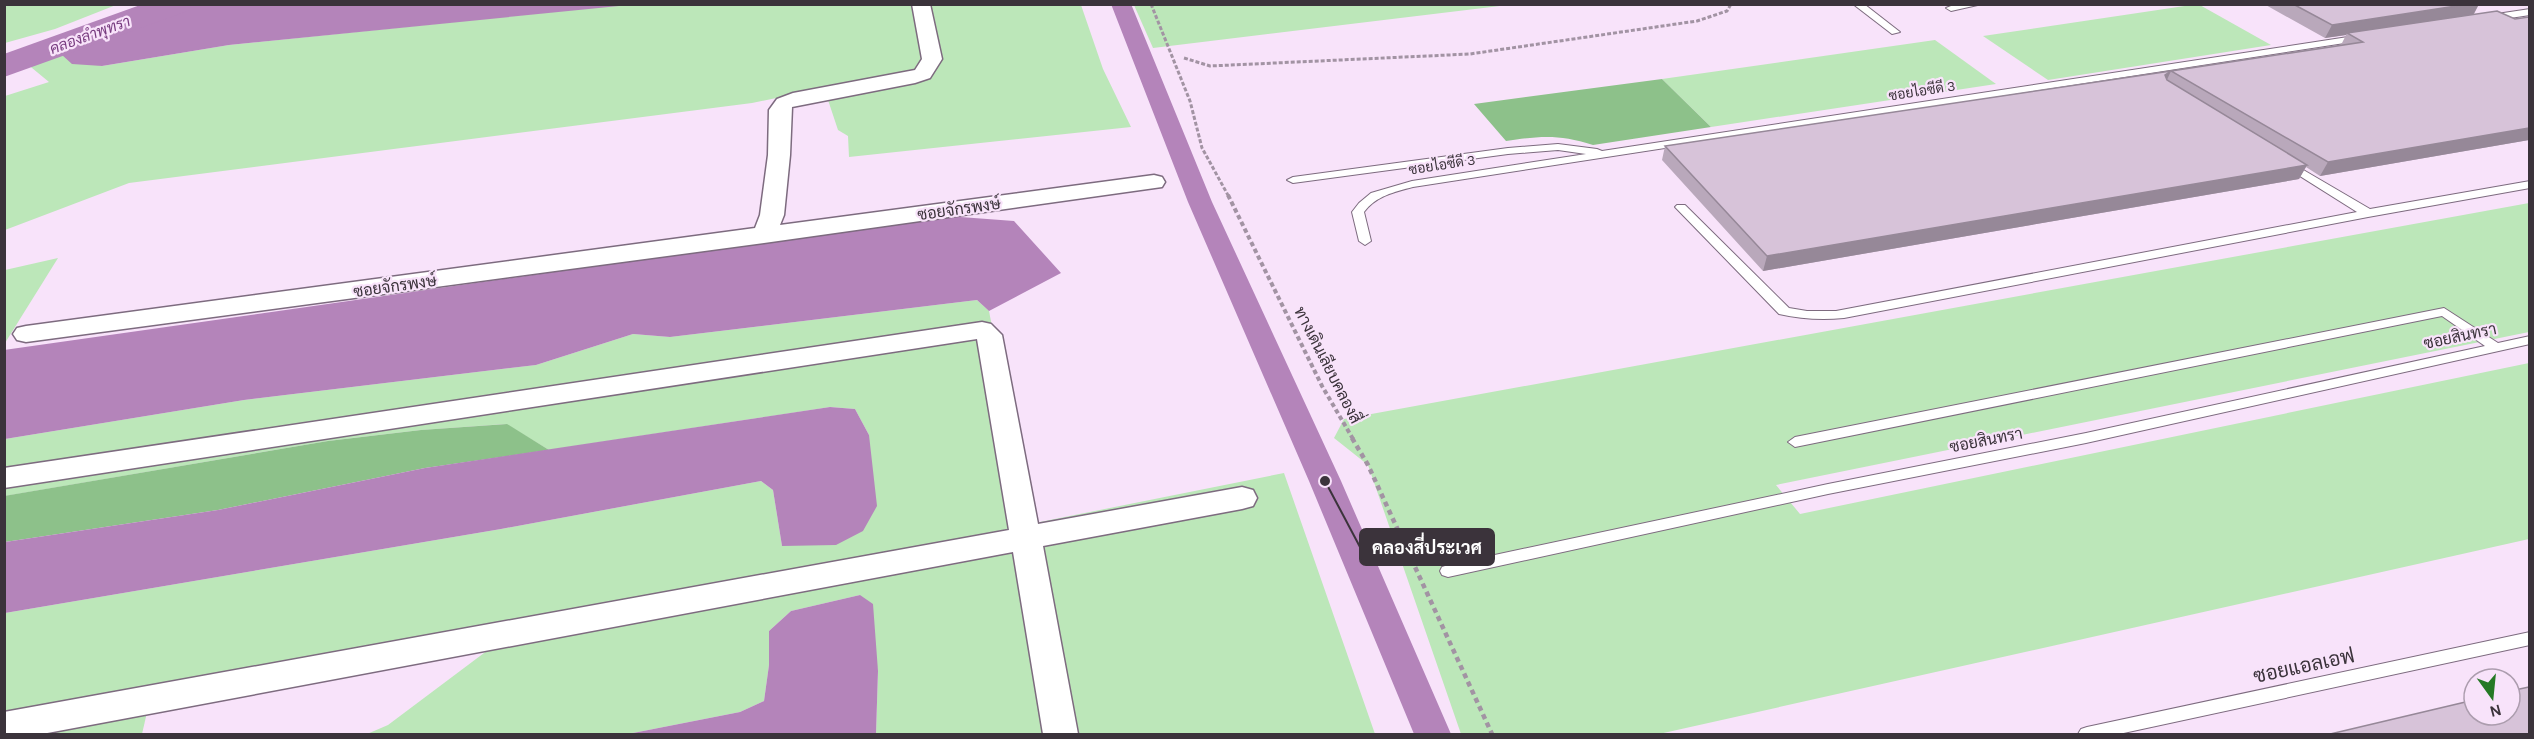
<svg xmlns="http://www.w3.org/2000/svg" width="2534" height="739" font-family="Karla,Sarabun,sans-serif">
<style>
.green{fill:#bce7b9}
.forest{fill:#8dc18a}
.water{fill:#b484ba}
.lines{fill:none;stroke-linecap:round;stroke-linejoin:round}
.canal{fill:#b484ba;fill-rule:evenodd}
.river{fill:#b484ba;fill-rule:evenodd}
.lane-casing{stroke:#7d6b7f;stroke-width:2}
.street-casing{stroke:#7d6b7f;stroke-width:3}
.path-far2{stroke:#a293a3;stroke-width:3;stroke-dasharray:4 2;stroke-linecap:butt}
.path-far1{stroke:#a293a3;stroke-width:4;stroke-dasharray:4.5 3;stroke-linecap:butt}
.path{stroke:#a293a3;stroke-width:4.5;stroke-dasharray:5 4;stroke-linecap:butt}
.lane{fill:#fff;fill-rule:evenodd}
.street{fill:#fff;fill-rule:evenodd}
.wall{fill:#b9a8bb}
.shaded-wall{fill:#968898}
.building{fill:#d7c3d9;stroke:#968898;stroke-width:1.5}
.labels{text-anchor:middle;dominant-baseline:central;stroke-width:4.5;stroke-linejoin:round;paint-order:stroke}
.far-street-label{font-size:14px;fill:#3b333b;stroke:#f8e3fa}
.far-water-label{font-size:15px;font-style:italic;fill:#773b7f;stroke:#f8e3fa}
.street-label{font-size:16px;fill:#3b333b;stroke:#f8e3fa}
.near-street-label{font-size:20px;fill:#3b333b;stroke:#f8e3fa}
.leader{fill:none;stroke:#3b333b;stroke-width:2}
.callout-dot{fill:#3b333b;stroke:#f8e3fa;stroke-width:2}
.callout{fill:#3b333b;stroke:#3b333b;stroke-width:2}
.callout-label{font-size:18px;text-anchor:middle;font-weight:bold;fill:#fff}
</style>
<rect width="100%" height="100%" fill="#f8e3fa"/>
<!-- green -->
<g class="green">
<polygon points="5,4 116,4 116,5 55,29 5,43"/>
<polygon points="629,4 1081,5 1103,69 1131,127 849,157 848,136 838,130 824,88 752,103 129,183 5,230 5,96 49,82 26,63 177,5 192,5 62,55 102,66 229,45"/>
<polygon points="2198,4 2271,45 2048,80 1983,36"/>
<polygon points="1134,5 1508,5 1153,48"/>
<polygon points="1935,40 1996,84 1711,127 1662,79"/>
<polygon points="2529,203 2529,332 1776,485 1800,514 2529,363 2529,539 1659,734 1461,734 1368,465 1334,438 1344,419"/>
<polygon points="58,258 5,343 5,270"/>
<polygon points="977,300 989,311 1030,524 1284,473 1375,734 1074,734 1030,525 5,715 5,613 501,529 761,481 773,490 782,546 869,435 855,409 830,407 549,450 506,424 421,430 328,441 5,496 5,439 244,400 536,365 633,334 670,337"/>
<polygon points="1015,551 1050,734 876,734 878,671 860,595 791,611 769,631 769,665 764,701 740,712 628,734 367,734 388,725 488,650 762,595 956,564"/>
<polygon points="148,708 142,734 16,734"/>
</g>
<!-- forest -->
<g class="forest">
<path d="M 1662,79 L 1711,127 L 1593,145 C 1559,134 1540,136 1506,141 L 1474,104 Z"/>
<polygon points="507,424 549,450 425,468 218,510 5,542 4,496 328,441 421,430"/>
</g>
<!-- water -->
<g class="water">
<polygon points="192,4 629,4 629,5 229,45 102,66 72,64 62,55"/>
<polygon points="947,216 1014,221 1061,273 989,311 977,300 670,337 633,334 536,365 244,400 5,439 4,350"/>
<polygon points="830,407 855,409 869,435 877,506 863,531 836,545 782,546 773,490 761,481 501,529 5,613 5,542 218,510 425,468"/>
<polygon points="860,595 873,604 878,671 876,734 628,734 740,712 764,701 769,665 769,631 791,611"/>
</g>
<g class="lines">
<!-- canal -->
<polygon class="canal" points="1111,4 1131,4 1212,202 1341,481 1451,734 1414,734 1309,481 1188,202"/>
<!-- river -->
<polygon class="river" points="143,4 192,4 188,11 4,77 4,54"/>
<!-- lane casing -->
<g class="lane-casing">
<g id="lane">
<polygon points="1853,4 1864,4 1900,32 1892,34"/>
<polygon points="1982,4 1951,11 1946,8 1956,4"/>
<polygon points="2530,9 2530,15 2490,21 2485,18 2490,15"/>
<path d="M 2361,35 L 2364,36 L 2364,40 L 1413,187 C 1394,192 1376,196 1364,212 L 1371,241 L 1365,245 L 1359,241 L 1352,212 L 1359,203 L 1371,193 L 1412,181 L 1586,154 L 1558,150 L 1508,154 L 1293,183 L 1287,180 L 1293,177 L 1508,148 L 1558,144 L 1597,149 L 1602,151 Z"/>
<path d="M 2288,161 L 2370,209 L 2530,181 L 2530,188 L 2368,217 L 1844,318 C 1822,320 1801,319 1779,314 L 1675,207 L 1677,205 L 1685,205 L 1789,308 L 1807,311 L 1836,311 L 2357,212 L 2284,166 L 2284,162 Z"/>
<polygon points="2444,308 2498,343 2530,336 2530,344 2086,443 1828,494 1448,577 1442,575 1440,571 1442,567 1448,565 1828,484 2086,433 2485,346 2442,316 1795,447 1788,442 1795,437"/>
<polygon points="2530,632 2530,645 2119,734 2078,734 2081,729 2087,727"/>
</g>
</g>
<!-- street casing -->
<g class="street-casing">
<g id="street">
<polygon points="912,4 930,4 942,59 930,78 915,83 792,107 790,155 784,215 780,225 1154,175 1162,177 1165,182 1162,187 764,243 26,342 17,340 13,334 17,328 26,326 755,228 760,215 768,155 769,110 777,99 793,93 915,70 922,59"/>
<polygon points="982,322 991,324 1002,335 1038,524 1242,487 1253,490 1257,498 1253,506 1242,509 1043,546 1078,734 1043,734 1013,552 42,734 4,734 4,712 1009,530 977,339 4,488 4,468"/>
</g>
</g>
<!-- path-far2 -->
<g class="path-far2">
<polyline points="1151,4 1190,101 1202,148 1229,197"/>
<polyline points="1184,58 1210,66 1470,54 1697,21 1727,11 1731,4"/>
</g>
<!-- path-far1 -->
<polyline class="path-far1" points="1228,195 1322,386 1353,439"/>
<!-- path -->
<polyline class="path" points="1352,438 1368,465 1492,734"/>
<!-- lane -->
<use href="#lane" class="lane"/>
<!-- street -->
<use href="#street" class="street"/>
</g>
<!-- wall -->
<polygon class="wall" points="2264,4 2479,4 2474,14 2515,19 2529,17 2529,140 2320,176 2306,167 2299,179 1763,271 1662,160 1665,146 2171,71 2167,80 2171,71 2341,45 2346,35 2325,38"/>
<!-- shaded-wall -->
<g class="shaded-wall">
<polygon points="2469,4 2479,4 2473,15 2347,33 2346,35 2325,38 2332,25"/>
<polygon points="2171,71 2165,84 2165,75"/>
<polygon points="2529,128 2529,140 2320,176 2328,162"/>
<polygon points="2307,165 2299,179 1763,271 1767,256"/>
</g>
<!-- building -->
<g class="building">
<polygon points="2293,4 2469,4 2332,25"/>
<polygon points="2497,11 2515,19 2529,17 2529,128 2328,162 2171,71 2363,42 2347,33"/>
<polygon points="2171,71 2165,75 2167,80 2307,165 1767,256 1665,146"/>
<polygon points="2529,687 2529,735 2326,735 2474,700 2474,715 2510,715 2510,691"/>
</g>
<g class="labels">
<!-- far-street labels -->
<g class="far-street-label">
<text transform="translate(1922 91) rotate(-9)">ซอยไอซีดี 3</text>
<text transform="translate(1442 165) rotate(-9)">ซอยไอซีดี 3</text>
</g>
<!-- far-water labels -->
<g class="far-water-label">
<text transform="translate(90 35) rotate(-20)">คลองลำพุทรา</text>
</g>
<!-- street labels -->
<g class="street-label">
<text transform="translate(959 209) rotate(-8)">ซอยจักรพงษ์</text>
<text transform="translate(395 286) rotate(-8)">ซอยจักรพงษ์</text>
<text transform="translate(2460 336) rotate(-12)">ซอยสินทรา</text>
<text transform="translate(1328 365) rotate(63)">ทางเดินเลียบคลองสี่</text>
<text transform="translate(1986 440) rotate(-11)">ซอยสินทรา</text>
</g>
<!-- near-street labels -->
<g class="near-street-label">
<text transform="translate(2304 666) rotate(-12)">ซอยแอลเอฟ</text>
</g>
</g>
<!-- callouts -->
<path class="leader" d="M1325 481L1360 547"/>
<circle class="callout-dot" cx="1325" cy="481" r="6"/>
<rect class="callout" x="1360" y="529" width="134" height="36" rx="6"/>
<g class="callout-label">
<text x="1427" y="554">คลองสี่ประเวศ</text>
</g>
<!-- border -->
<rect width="2534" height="739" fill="none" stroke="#3b333b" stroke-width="12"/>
<!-- north arrow -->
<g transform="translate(2492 697) rotate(165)"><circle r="28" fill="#f8e3fa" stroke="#ac9dae" stroke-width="1.5"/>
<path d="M0-4.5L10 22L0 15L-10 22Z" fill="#257925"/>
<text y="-9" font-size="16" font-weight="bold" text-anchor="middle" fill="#3b333b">N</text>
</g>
</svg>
